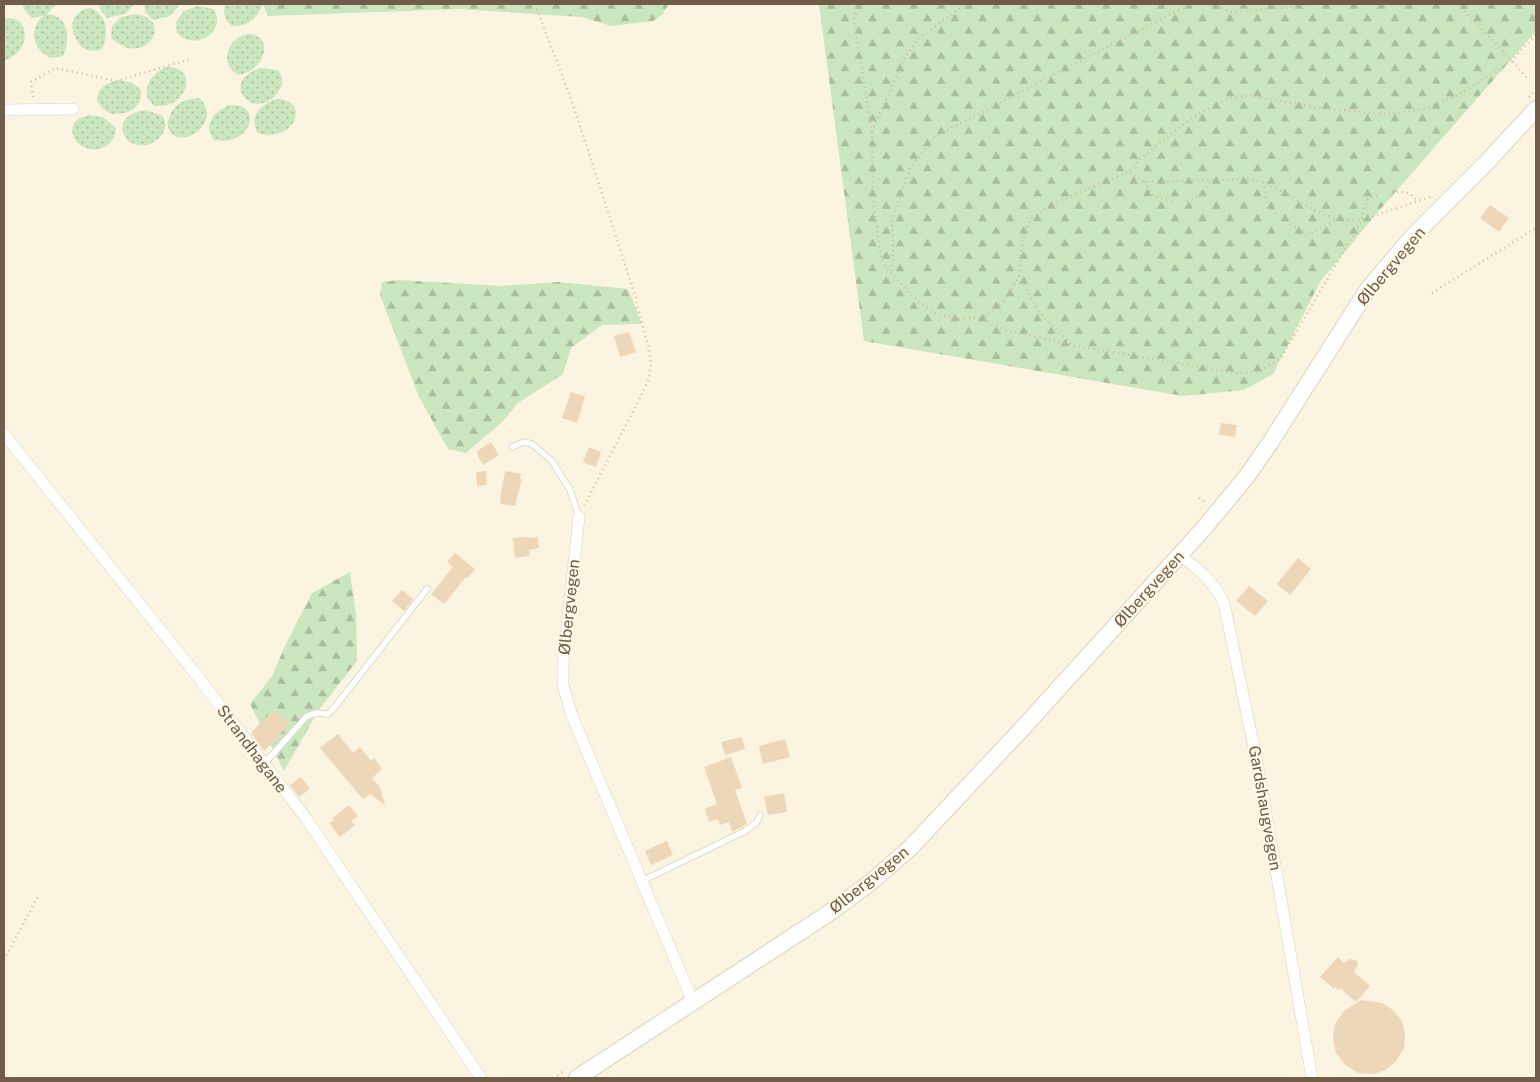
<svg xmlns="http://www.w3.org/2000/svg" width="1540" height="1082" font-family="'Public Sans',sans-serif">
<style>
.grass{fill:url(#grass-dots)}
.forest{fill:url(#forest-firs)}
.building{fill:#eed6b9}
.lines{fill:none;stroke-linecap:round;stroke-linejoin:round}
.lane-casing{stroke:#ded1bd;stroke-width:7}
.street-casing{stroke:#ded1bd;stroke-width:12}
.secondary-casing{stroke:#dfd0b8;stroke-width:18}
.path{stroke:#d2ba9d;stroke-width:2.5;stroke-dasharray:1 4;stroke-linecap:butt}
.lane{stroke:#fff;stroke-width:5.5}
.street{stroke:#fff;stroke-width:11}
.secondary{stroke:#fff;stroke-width:16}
.labels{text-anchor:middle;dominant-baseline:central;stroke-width:4;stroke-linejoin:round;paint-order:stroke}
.street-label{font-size:16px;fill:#705c49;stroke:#fef8e6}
</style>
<defs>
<pattern id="grass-dots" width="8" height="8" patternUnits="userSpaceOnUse" patternTransform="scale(1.25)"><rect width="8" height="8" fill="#cae7c0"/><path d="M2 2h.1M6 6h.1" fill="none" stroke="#a8be9e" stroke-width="1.8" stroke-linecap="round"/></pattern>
<pattern id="forest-firs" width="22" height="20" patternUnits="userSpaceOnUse" patternTransform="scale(1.25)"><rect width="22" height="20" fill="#cae7c0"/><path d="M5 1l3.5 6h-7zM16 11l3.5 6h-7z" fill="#a8be9e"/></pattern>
</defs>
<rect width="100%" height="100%" fill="#fbf4e0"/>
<!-- grass -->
<g class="grass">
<path d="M 22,4 L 57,4 L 47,14 C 69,15 71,40 63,56 L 52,58 C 33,52 28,28 43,16 L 32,18 L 24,10 Z"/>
<polygon points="99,4 135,4 125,14 107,18 100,9"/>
<polygon points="144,4 180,4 170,16 153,20 145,12"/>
<path d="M 225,4 L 263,4 C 257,19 248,26 232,26 C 224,19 223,14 225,4 Z"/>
<path d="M 197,6 L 214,9 C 227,32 195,52 177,33 L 176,22 L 184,11 Z"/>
<path d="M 90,8 C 108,14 109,35 102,49 C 84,56 74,42 72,26 C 74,16 79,9 90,8 Z"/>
<path d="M 135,14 C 176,19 145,70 111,38 L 112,26 L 121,17 Z"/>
<path d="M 10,18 C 28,20 28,41 18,52 C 14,56 9,59 4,61 L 4,19 Z"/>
<path d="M 247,34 C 270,34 268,58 253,69 C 249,72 243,74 238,75 C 219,64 227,38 247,34 Z"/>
<path d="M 168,67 C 192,68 191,91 174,102 C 168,106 161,106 154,106 L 147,97 C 145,83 155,70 168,67 Z"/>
<path d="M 261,68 L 278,70 C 283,78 284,85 278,92 C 256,124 216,82 261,68 Z"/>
<path d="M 120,80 L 132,83 L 141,90 C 143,109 127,115 111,114 C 87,101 98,83 120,80 Z"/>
<path d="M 199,98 C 224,120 183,152 169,130 C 167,126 167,122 169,118 C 173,104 185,99 199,98 Z"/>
<path d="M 276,99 C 312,99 295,144 258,133 C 248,117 260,105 276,99 Z"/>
<path d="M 229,105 C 265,103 251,147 214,140 C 202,125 214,112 229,105 Z"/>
<path d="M 146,110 L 163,116 C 166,124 166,130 160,137 C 132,165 99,116 146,110 Z"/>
<path d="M 88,115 L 103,117 L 116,128 C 116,145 98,155 82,146 C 73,141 68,127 77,120 C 81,117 85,117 88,115 Z"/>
</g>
<!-- forest -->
<g class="forest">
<polygon points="263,4 669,4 662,15 653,21 611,26 582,17 460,9 268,16"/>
<polygon points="819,4 1536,4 1536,31 1377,213 1320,282 1273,374 1244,390 1183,396 864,341"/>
<polygon points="399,280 500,286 559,282 628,289 642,324 602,325 571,348 563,374 518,403 502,422 466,453 448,449 419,397 380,295 382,282"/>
<polygon points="350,572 356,615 357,661 318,711 284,771 250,704 272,676 285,646 312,593"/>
</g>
<!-- building -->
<g class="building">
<polygon points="1490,205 1509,218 1499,232 1480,218"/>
<polygon points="629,332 636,352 620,357 614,336"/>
<polygon points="571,392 585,396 577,423 562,418"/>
<polygon points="1221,423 1237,425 1235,437 1219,435"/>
<polygon points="491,442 499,455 483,465 477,454 478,453 477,451"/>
<polygon points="589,447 601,452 596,467 583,462"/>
<polygon points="486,471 487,485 477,486 476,472"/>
<polygon points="505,471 521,474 520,479 522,479 515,506 500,504 501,499 500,498"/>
<polygon points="528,537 528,538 538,537 539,548 529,550 530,556 515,558 513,538"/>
<polygon points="455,553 475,569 468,578 466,577 444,604 431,594 453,567 447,562"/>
<polygon points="1298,558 1311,569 1290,595 1277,584"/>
<polygon points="1249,586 1268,601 1255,616 1236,601"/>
<polygon points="402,590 413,599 404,611 392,601"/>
<polygon points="274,709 290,724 264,751 251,733"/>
<polygon points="338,734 353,753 360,747 371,761 374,758 382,769 372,778 380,787 385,805 370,794 363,799 320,748"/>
<polygon points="742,737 745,749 725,755 721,742"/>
<polygon points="785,739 790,757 763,764 759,746"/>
<polygon points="731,757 742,788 735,790 747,824 732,832 729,822 720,825 718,819 709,822 705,809 717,804 704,767"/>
<polygon points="301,777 310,789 299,797 290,785"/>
<polygon points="784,793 787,812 768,815 764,797"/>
<polygon points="349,805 358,816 351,821 355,825 340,837 329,823 334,820 332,818"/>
<polygon points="667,841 673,855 651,865 645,851"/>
<polygon points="1338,957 1344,963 1350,959 1356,960 1358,965 1354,972 1370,986 1356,1002 1340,988 1338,990 1335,987 1334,989 1320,977"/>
<polygon points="1361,1000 1382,1003 1393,1010 1402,1021 1405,1034 1404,1048 1397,1060 1386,1070 1373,1074 1359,1073 1345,1065 1336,1053 1333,1039 1335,1024 1344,1011"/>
</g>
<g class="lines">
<!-- lane casing -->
<g class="lane-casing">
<g id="lane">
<polyline points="512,447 524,442 532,444 552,461 570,490 579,517"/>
<polyline points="264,764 307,716 317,713 328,714 334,708 427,589"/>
<polyline points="642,881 745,831 757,822 760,815"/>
</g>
</g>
<!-- street casing -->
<g class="street-casing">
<g id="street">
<polyline points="4,110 73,109"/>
<polyline points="4,434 195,673 305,817 481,1078"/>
<polyline points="579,517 563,662 563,685 572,716 693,1002"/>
<path d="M 1180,555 C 1201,571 1212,580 1224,603 L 1257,762 L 1312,1078"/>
</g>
</g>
<!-- secondary casing -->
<g class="secondary-casing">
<polyline id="secondary" points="577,1078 829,913 870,883 910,848 1021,730 1205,527 1247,476 1270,443 1368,289 1414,235 1487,162 1536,109"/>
</g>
<!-- path -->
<g class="path">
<polyline points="535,4 575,110 633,289 649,349 651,365 649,378 643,392 584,506"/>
<polyline points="860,4 854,19 872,134 873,199 881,259 891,273 913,297 934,313 958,319 985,317 1004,301 1019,276 1023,237 1031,219 1052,204 1129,172 1140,159 1192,118 1227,99 1249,95 1319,108 1387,114 1425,109 1460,94 1512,60 1536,34"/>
<polyline points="1207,4 1233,12 1301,6 1308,4"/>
<polyline points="1457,4 1512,60 1528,80"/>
<polyline points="33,97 31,82 55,68 116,81 191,59"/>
<polyline points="1529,97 1536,89"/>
<polyline points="872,132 904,59 921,37 966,4"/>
<polyline points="1130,173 1144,182 1244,179 1264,182 1287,194 1317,212 1337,219 1362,220 1433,196"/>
<polyline points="1144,182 1153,196 1172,201"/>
<polyline points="1264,182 1267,206 1278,215"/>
<polyline points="1392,191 1409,193 1418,201"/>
<polyline points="1187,201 1202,195 1211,180"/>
<polyline points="1290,224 1309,235 1337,219"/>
<polyline points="891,271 893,252 892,219 911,166 936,136 1190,4"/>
<polyline points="1019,276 1038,311 1071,344"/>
<polyline points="1432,293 1536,228"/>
<polyline points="985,317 989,323 999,328 1071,345 1235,373 1260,372 1282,356 1362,220 1366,200 1377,195"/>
<polyline points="1199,498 1206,503"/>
<polyline points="4,960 39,894"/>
<polyline points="553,1078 564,1071"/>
</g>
<!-- lane -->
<use href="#lane" class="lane"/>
<!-- street -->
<use href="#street" class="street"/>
<!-- secondary -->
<use href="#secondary" class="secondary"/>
</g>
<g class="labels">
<!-- street labels -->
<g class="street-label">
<text transform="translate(1391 266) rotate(-50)">Ølbergvegen</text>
<text transform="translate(1149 589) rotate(-48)">Ølbergvegen</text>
<text transform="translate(569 607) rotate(-84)">Ølbergvegen</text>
<text transform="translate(252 749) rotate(53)">Strandhagane</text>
<text transform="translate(1265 808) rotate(80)">Gardshaugvegen</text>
<text transform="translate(869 880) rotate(-39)">Ølbergvegen</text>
</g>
</g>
<!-- border -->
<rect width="1540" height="1082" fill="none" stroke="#705c49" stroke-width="10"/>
</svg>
